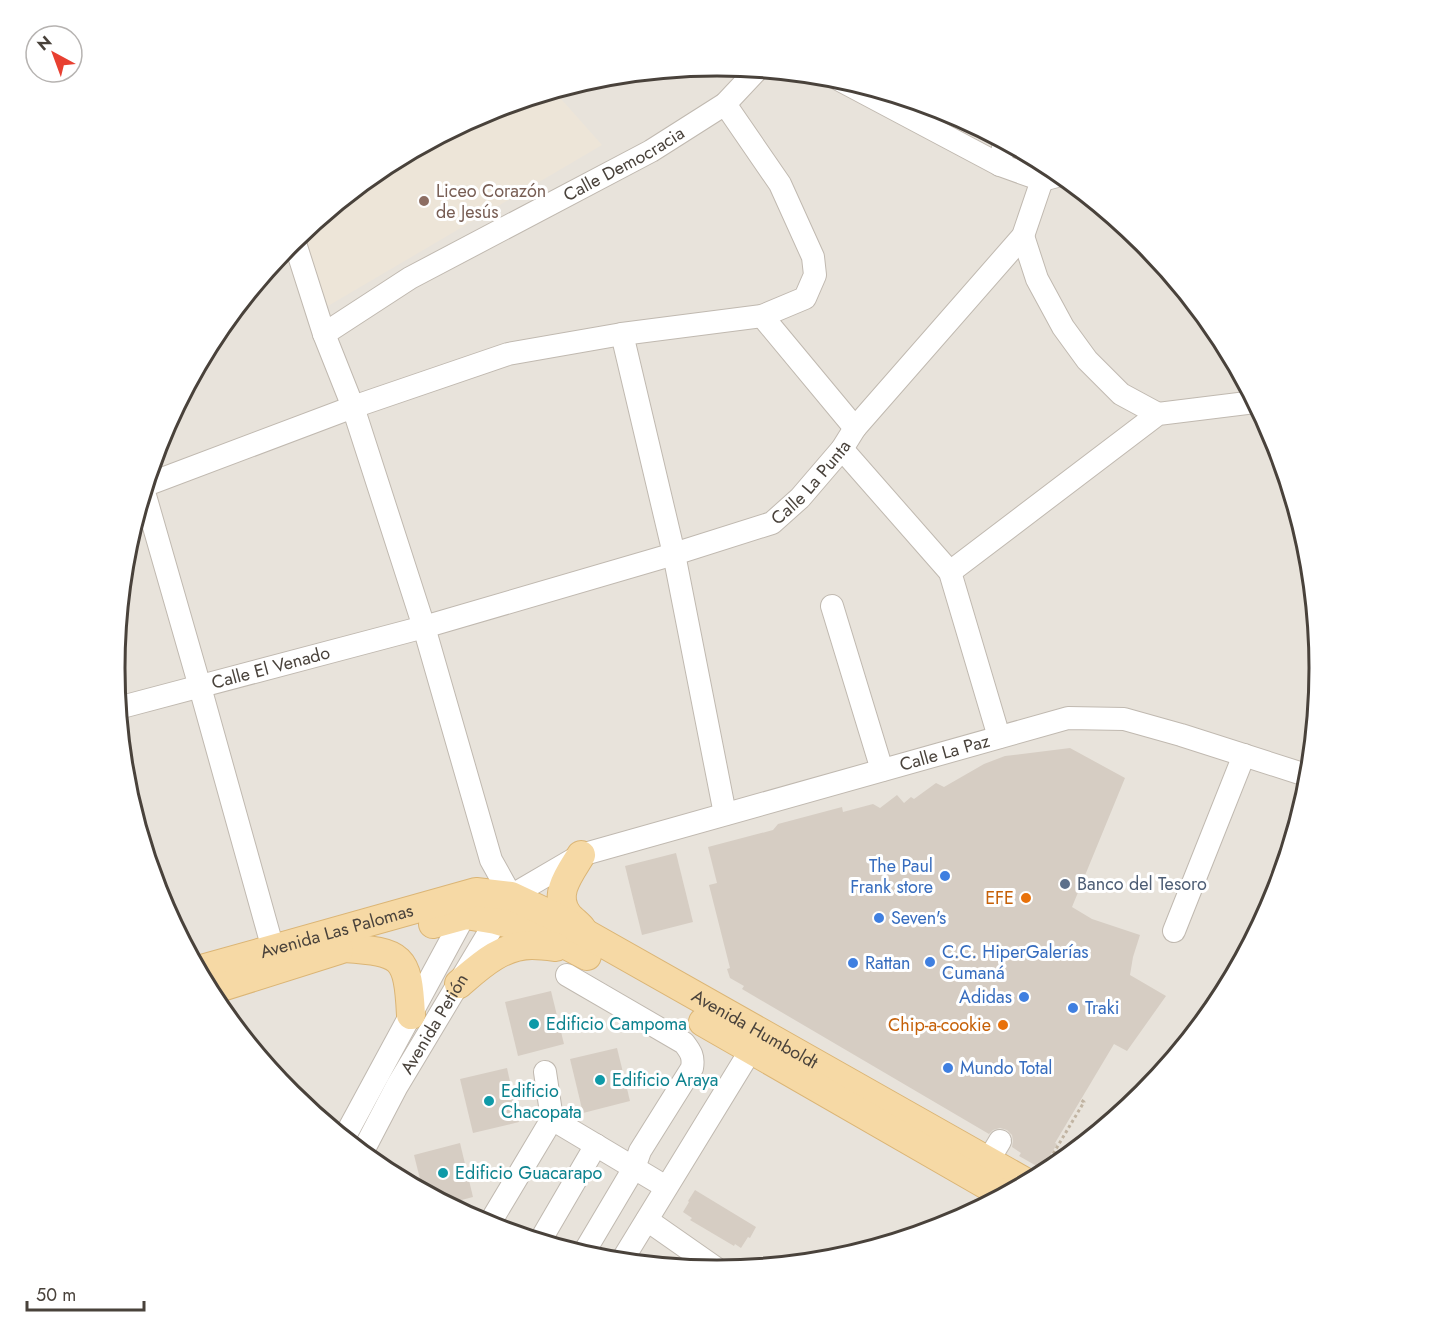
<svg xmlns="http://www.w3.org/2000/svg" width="1434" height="1337" font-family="Jost,sans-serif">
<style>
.residential{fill:#e8e3db}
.education{fill:#ede5d8}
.building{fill:#d6cdc3}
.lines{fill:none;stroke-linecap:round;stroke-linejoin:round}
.minor-casing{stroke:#c0b9b0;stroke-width:24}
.major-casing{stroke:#dbb575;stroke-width:30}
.path{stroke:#c1b4a2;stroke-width:3;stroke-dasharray:3 3;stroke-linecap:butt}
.minor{stroke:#fff;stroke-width:22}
.major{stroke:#f6d9a5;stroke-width:28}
.education-dot{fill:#8d6e63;stroke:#fff;stroke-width:2}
.shop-dot{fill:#3f7fe0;stroke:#fff;stroke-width:2}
.service-dot{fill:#5c6f8a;stroke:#fff;stroke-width:2}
.food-dot{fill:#e8710a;stroke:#fff;stroke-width:2}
.culture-dot{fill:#0f9aa8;stroke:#fff;stroke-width:2}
.labels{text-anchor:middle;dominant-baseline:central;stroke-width:6;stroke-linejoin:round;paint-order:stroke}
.street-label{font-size:18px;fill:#49423b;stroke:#fff}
.education-label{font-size:18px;fill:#785e54;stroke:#fff;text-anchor:start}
.shop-label{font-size:18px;fill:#366cbe;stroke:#fff;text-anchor:start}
.service-label{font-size:18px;fill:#4e5e75;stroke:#fff;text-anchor:start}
.food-label{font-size:18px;fill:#c56008;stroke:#fff;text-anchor:end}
.culture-label{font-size:18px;fill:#0d838f;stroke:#fff;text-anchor:start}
.rim{fill:none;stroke:#49423b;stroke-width:3}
</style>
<rect width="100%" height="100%" fill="#f5f2ed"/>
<!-- residential -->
<circle class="residential" cx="717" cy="668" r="601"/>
<!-- education -->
<polygon class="education" points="554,91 602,145 328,306 301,234 383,167 487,112"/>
<!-- building -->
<g class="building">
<polygon points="1070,748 1125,778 1072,907 1092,919 1140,935 1133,957 1130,975 1166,996 1127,1051 1114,1044 1055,1143 1057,1144 1042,1169 1019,1156 1021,1153 1012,1147 1013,1141 1012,1135 1007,1130 1000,1128 993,1130 989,1134 742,989 744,986 730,978 727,969 730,968 709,885 717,883 708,847 773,830 778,824 842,807 843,812 873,804 880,808 897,795 904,803 911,797 914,799 936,783 944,787 984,764 997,759 1005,756"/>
<polygon points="676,853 693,922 642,935 625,866"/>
<polygon points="551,991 564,1044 518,1056 505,1002"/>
<polygon points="617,1048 630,1101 583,1113 570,1059"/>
<polygon points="507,1068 519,1122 473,1133 460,1079"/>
<polygon points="460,1143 473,1197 446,1204 423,1191 414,1155"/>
<polygon points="695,1190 756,1227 750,1238 748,1237 741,1248 735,1244 734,1246 690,1220 692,1218 683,1212 689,1202 688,1201"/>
</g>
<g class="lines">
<!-- minor casing -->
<g class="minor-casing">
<g id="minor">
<polyline points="838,79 1000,165 1042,180 1061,175"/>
<polyline points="1000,165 1004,142"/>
<polyline points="1023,236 1037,279 1063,327 1087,360 1121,394 1158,414"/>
<polyline points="294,240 324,334 353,407 424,627 491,860 511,896"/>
<polyline points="762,316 855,428"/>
<path id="s1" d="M 324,334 L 410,278 L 651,151 L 725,104 L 757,70"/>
<polyline points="622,334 674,554 725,814"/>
<polyline points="842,449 950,572 999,737"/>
<polyline points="146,485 353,407 508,354 622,334 762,316 805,298 815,275 813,257 780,184 725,104"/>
<polyline points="144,492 200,687 273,949"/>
<polyline points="950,572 1158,414 1255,402"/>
<polyline points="832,606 882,770"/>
<path id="s2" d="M 118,708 L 424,627 L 674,554 L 772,523 L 800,498 L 842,449 L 855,428 L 1023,236 L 1042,180"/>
<polyline points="1174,931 1244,755"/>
<path d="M 567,975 L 684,1043 C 691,1052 694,1057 692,1068 L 640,1151 L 634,1168 L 583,1254"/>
<polyline points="552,1119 666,1187"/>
<polyline points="344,1138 470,905"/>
<path id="s3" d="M 362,1153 L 397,1086 L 511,896 L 581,855 L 1068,718 L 1124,719 L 1181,735 L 1309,776"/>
<polyline points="988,1161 1000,1141"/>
<polyline points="647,1220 720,1271"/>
<polyline points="488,1226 552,1119 545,1072"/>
<polyline points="540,1241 596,1145"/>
<polyline points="621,1262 760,1035"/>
</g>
</g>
<!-- major casing -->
<g class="major-casing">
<g id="major">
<path d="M 581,855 C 570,873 552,895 568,915 C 572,920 578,924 582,929"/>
<polyline points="433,924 466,915 496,920 547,935 587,956"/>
<path d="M 344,948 C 402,952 408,955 411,1015"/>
<path id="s4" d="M 198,970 L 476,892 L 511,896 L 560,919 L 1027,1183"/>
<path d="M 459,984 C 480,966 502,945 532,945 C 540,945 548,946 556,947"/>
<polyline points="209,991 339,950"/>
<polyline points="703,1022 1004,1195"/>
</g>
</g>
<!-- path -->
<polyline class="path" points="1044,1169 1084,1102 1081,1100"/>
<!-- minor -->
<use href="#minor" class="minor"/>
<!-- major -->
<use href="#major" class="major"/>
</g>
<!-- markers -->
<circle class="education-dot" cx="424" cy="201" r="6"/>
<g class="shop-dot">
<circle cx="945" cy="876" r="6"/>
<circle cx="879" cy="918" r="6"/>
<circle cx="930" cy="962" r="6"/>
<circle cx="853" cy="963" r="6"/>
<circle cx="1024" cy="997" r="6"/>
<circle cx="1073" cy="1008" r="6"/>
<circle cx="948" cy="1068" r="6"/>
</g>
<circle class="service-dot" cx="1065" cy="884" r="6"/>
<g class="food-dot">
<circle cx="1026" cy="898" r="6"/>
<circle cx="1003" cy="1025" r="6"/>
</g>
<g class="culture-dot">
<circle cx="534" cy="1024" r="6"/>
<circle cx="600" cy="1080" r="6"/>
<circle cx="489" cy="1101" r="6"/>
<circle cx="443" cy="1173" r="6"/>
</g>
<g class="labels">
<!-- street labels -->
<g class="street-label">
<text stroke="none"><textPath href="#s1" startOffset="345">Calle Democracia</textPath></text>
<text stroke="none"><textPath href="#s2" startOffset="736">Calle La Punta</textPath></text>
<text stroke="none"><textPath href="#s2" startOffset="158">Calle El Venado</textPath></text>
<text stroke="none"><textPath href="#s3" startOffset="756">Calle La Paz</textPath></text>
<text stroke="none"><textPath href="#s4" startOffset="144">Avenida Las Palomas</textPath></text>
<text stroke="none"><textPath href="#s3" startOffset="148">Avenida Petión</textPath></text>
<text stroke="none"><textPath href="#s4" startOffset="602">Avenida Humboldt</textPath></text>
</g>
<!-- education labels -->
<g class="education-label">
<text x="436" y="191">Liceo Corazón<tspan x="436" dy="21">de Jesús</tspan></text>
</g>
<!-- shop labels -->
<g class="shop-label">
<text x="933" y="866" text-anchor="end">The Paul<tspan x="933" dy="21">Frank store</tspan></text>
<text x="891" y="918">Seven's</text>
<text x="942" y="952">C.C. HiperGalerías<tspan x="942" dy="21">Cumaná</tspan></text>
<text x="865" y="963">Rattan</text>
<text x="1012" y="997" text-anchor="end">Adidas</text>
<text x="1085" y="1008">Traki</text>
<text x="960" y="1068">Mundo Total</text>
</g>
<!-- service labels -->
<g class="service-label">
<text x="1077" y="884">Banco del Tesoro</text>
</g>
<!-- food labels -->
<g class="food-label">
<text x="1014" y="898">EFE</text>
<text x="991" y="1025">Chip-a-cookie</text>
</g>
<!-- culture labels -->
<g class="culture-label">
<text x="546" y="1024">Edificio Campoma</text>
<text x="612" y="1080">Edificio Araya</text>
<text x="501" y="1091">Edificio<tspan x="501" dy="21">Chacopata</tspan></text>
<text x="455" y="1173">Edificio Guacarapo</text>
</g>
</g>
<!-- crop -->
<path d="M0 0H1434V1337H0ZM125 668a592 592 0 1 1 1184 0a592 592 0 1 1-1184 0Z" fill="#fff" fill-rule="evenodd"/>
<path class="rim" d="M125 668a592 592 0 1 1 1184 0a592 592 0 1 1-1184 0Z"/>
<!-- north arrow -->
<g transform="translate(54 54) rotate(319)"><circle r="28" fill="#ffffff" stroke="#b6b3b1" stroke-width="1.5"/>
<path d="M0-4.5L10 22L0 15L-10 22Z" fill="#e84031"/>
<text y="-9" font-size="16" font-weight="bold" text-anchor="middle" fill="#49423b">N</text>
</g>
<!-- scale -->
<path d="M27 1301v9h117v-9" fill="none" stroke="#49423b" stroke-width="3"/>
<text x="36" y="1301" font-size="18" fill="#49423b" stroke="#ffffff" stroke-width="4.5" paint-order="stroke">50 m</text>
</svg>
